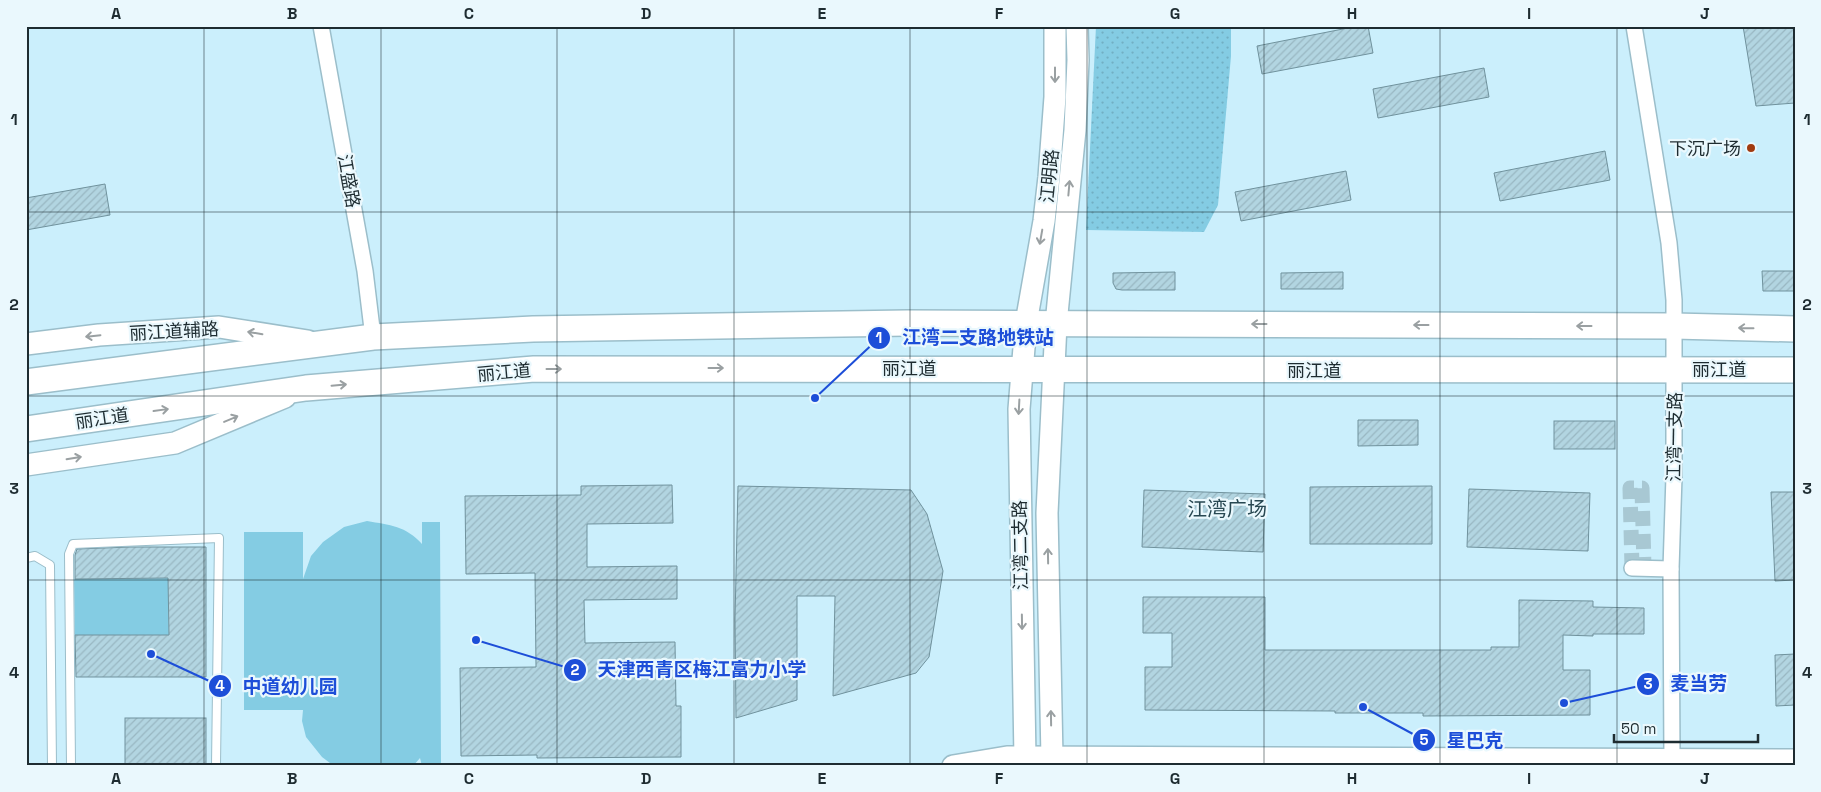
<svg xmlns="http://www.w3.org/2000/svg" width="1821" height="792" font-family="'Space Grotesk','Noto Sans SC',sans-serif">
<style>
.grass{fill:url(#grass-dots)}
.garden{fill:#84cce3}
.building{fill:url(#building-hatch);stroke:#70929d}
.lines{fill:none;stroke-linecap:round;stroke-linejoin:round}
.street-tunnel{stroke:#a8c8d3;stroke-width:15;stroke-dasharray:15 8;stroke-linecap:butt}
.lane-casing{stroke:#9bbeca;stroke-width:10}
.street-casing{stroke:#9bbeca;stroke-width:18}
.secondary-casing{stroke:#9bbeca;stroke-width:24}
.primary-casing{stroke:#9bbeca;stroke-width:28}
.lane{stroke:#fff;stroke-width:8}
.street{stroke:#fff;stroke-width:15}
.secondary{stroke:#fff;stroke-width:21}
.primary{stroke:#fff;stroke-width:25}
.oneway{stroke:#9aa0a2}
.grid{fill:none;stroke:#1e2c31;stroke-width:1;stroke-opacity:0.55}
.poi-dot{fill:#a13b10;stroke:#eaf8fd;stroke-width:2}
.labels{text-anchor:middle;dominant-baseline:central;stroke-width:4.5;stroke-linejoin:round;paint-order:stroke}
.poi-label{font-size:18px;fill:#1e2c31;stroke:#eaf8fd;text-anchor:end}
.street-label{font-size:18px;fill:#1e2c31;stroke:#eaf8fd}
.quarter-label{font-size:20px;fill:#284852;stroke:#eaf8fd}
.leader{fill:none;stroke:#1d4ed8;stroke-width:2}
.callout-dot{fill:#1d4ed8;stroke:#eaf8fd;stroke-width:2}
.mark-label{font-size:15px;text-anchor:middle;font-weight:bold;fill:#fff}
.callout-label{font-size:19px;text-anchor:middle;font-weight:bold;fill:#1d4ed8;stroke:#eaf8fd;stroke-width:4.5;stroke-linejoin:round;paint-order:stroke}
.neatline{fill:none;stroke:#1e2c31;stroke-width:2}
.grid-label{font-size:16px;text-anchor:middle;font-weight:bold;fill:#1e2c31}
</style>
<defs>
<pattern id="grass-dots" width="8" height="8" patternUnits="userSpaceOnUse" patternTransform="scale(1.25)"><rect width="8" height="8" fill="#84cce3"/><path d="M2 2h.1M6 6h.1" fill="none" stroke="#72afc3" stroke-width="1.8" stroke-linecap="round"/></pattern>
<pattern id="building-hatch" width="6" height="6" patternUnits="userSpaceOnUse" patternTransform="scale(1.25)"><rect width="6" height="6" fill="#b2d5e1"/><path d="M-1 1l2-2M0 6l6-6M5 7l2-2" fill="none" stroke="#99b7c2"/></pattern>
</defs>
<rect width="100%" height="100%" fill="#cbeffc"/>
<!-- grass -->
<polygon class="grass" points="1096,26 1231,26 1231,56 1218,205 1204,232 1086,230"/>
<!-- garden -->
<g class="garden">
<path d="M 367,521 C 390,525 406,526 422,544 L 422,522 L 440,522 L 441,766 L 422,766 L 420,758 L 413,766 L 334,766 L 322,757 L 306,737 L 302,721 L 303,710 L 244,710 L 244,532 L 303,532 L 303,579 L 311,556 L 323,542 L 344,527 Z"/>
<polygon points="168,578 169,635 75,635 74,579"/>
</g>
<!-- building -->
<g class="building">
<polygon points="1358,26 1368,26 1373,53 1262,74 1257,46"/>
<polygon points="1743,26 1795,26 1795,103 1756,106"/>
<polygon points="1484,68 1489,97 1378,118 1373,89"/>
<polygon points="1605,151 1610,180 1500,201 1494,173"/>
<polygon points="1346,171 1351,200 1241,221 1235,192"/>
<polygon points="105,184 110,215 26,230 26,198"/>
<polygon points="1762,271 1795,271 1795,291 1763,291"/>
<polygon points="1175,272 1175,290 1122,290 1116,289 1113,283 1113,273"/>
<polygon points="1343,272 1343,289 1281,289 1281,273"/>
<polygon points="1358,420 1418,420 1418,445 1358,446"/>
<rect x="1554" y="421" width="61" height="28"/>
<polygon points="672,485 673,523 587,524 587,567 677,566 677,599 584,600 585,643 675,642 676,706 681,706 681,757 537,758 537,755 461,756 460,668 536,667 535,573 466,574 465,496 581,495 581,486"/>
<polygon points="738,486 911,490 927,514 943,571 929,657 916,673 833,696 835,596 797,596 797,700 736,718 735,619"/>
<polygon points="1432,486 1432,544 1310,544 1310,487"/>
<polygon points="1469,489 1590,493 1588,551 1467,547"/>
<polygon points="1144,490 1265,494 1263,552 1142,547"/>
<polygon points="1771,492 1795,492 1795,580 1775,581"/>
<polygon points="130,547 206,547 206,677 76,677 75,635 169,635 168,578 75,579 75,555 77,549"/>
<polygon points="1143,597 1265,597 1265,650 1491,650 1491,647 1519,647 1519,600 1593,601 1593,607 1644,608 1644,634 1593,634 1593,636 1563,635 1563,670 1590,670 1590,715 1423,716 1423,713 1335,713 1335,711 1145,710 1145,667 1172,667 1172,633 1143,633"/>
<polygon points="1795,654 1795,705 1776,706 1775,655"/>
<rect x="125" y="718" width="81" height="48"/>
</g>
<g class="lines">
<!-- street-tunnel -->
<polyline class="street-tunnel" points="1632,568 1630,488 1642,488 1644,568"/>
<!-- lane casing -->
<g class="lane-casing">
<g id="lane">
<polyline points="26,558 35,556 50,565 52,766"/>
<polyline points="71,766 69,554 73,544 219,538 216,766"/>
</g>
</g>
<!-- street casing -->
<g class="street-casing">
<g id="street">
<polyline points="321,26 365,271 373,337"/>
<polyline points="1634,26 1669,243 1674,300 1674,476 1671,569 1672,761"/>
<polyline points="1632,568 1671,569"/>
</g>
</g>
<!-- secondary casing -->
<g class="secondary-casing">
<g id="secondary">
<polyline points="26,344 99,335 219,327 308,341"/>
<polyline points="26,465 175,443 285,397"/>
<polyline points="953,766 1007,757 1795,760"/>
<polyline points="1029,766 1025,758 1019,409 1026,323 1044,221 1049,177 1055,97 1055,26"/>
<polyline points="1048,766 1052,758 1047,513 1056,324 1075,130 1078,60 1077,26"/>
</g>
</g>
<!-- primary casing -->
<g class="primary-casing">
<g id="primary">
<polyline points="26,382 373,337 533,329 907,323 1674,326 1795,329"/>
<polyline points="26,429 306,388 534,369 1795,370"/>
</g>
</g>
<!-- lane -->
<use href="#lane" class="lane"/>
<!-- street -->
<use href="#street" class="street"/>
<!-- secondary -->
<use href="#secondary" class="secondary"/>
<!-- primary -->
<use href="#primary" class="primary"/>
</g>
<!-- one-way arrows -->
<defs><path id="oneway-shaft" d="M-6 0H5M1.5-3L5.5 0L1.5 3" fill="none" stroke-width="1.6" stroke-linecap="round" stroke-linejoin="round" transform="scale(1.25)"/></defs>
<g class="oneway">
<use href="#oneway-shaft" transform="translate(1055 75) rotate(90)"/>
<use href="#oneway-shaft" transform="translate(1069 188) rotate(-85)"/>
<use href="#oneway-shaft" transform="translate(1041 237) rotate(100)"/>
<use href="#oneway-shaft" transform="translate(1259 324) rotate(-180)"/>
<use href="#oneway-shaft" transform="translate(1421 325) rotate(-180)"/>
<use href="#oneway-shaft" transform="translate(1584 326) rotate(-180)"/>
<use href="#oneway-shaft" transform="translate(1746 328) rotate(-179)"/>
<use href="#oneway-shaft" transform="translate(255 333) rotate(-171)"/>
<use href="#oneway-shaft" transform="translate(93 336) rotate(174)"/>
<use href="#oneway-shaft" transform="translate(716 368)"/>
<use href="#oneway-shaft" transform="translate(554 369)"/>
<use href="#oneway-shaft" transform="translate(339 385) rotate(-5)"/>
<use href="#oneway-shaft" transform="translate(1019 407) rotate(93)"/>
<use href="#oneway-shaft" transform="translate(161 410) rotate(-8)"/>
<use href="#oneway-shaft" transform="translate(231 419) rotate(-23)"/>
<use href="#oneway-shaft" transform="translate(74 458) rotate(-9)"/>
<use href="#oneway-shaft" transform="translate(1048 556) rotate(-91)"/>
<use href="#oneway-shaft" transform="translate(1022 622) rotate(89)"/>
<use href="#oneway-shaft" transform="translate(1051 718) rotate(-91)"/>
</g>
<!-- grid -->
<path class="grid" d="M 204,26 L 204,766M 381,26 L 381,766M 557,26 L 557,766M 734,26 L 734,766M 910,26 L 910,766M 1087,26 L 1087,766M 1264,26 L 1264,766M 1440,26 L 1440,766M 1617,26 L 1617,766M 26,212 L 1795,212M 26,396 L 1795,396M 26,580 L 1795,580"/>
<!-- markers -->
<circle class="poi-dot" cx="1751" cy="148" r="5"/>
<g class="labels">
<!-- poi labels -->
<g class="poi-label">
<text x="1741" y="148">下沉广场</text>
</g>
<!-- street labels -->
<g class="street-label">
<text transform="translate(1049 176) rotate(-84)">江明路</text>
<text transform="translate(349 181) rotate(80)">江盛路</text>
<text transform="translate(174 331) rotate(-3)">丽江道辅路</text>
<text x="909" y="368">丽江道</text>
<text x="1719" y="369">丽江道</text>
<text x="1314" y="370">丽江道</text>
<text transform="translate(504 372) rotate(-5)">丽江道</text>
<text transform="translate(102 418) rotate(-8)">丽江道</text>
<text transform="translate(1674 437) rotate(-89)">江湾一支路</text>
<text transform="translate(1020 545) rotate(-91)">江湾二支路</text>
</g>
<!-- quarter labels -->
<g class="quarter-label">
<text x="1227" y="509">江湾广场</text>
</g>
</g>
<!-- callouts -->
<path class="leader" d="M815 398L879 338M476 640L575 670M1564 703L1648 684M151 654L220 686M1363 707L1424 740"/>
<g class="callout-dot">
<circle cx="815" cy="398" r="5"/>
<circle cx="476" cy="640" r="5"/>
<circle cx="1564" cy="703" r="5"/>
<circle cx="151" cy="654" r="5"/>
<circle cx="1363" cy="707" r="5"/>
<circle cx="879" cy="338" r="12"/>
<circle cx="575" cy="670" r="12"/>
<circle cx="1648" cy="684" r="12"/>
<circle cx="220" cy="686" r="12"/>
<circle cx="1424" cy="740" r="12"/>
</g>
<g class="mark-label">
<text x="879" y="343">1</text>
<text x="575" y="675">2</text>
<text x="1648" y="689">3</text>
<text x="220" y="691">4</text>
<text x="1424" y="745">5</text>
</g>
<g class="callout-label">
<text x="978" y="344">江湾二支路地铁站</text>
<text x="702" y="676">天津西青区梅江富力小学</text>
<text x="1699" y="690">麦当劳</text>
<text x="290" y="693">中道幼儿园</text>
<text x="1475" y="747">星巴克</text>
</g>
<!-- border -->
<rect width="1821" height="792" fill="none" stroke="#eaf8fd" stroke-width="55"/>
<!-- scale -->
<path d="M1614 734v8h144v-8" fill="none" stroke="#1e2c31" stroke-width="2.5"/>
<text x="1621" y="734" font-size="15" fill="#1e2c31" stroke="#eaf8fd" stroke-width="4" paint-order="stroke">50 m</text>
<rect x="28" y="28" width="1766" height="736" class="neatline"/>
<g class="grid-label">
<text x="116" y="19">A</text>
<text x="292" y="19">B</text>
<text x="469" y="19">C</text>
<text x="646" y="19">D</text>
<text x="822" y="19">E</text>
<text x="999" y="19">F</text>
<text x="1175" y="19">G</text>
<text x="1352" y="19">H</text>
<text x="1529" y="19">I</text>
<text x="1705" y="19">J</text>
<text x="14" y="125">1</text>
<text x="1807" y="125">1</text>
<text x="14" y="310">2</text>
<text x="1807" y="310">2</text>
<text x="14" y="494">3</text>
<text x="1807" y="494">3</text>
<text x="14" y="678">4</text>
<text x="1807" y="678">4</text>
<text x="116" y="784">A</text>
<text x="292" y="784">B</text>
<text x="469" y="784">C</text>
<text x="646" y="784">D</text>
<text x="822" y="784">E</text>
<text x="999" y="784">F</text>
<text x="1175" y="784">G</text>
<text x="1352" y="784">H</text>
<text x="1529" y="784">I</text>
<text x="1705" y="784">J</text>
</g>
</svg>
